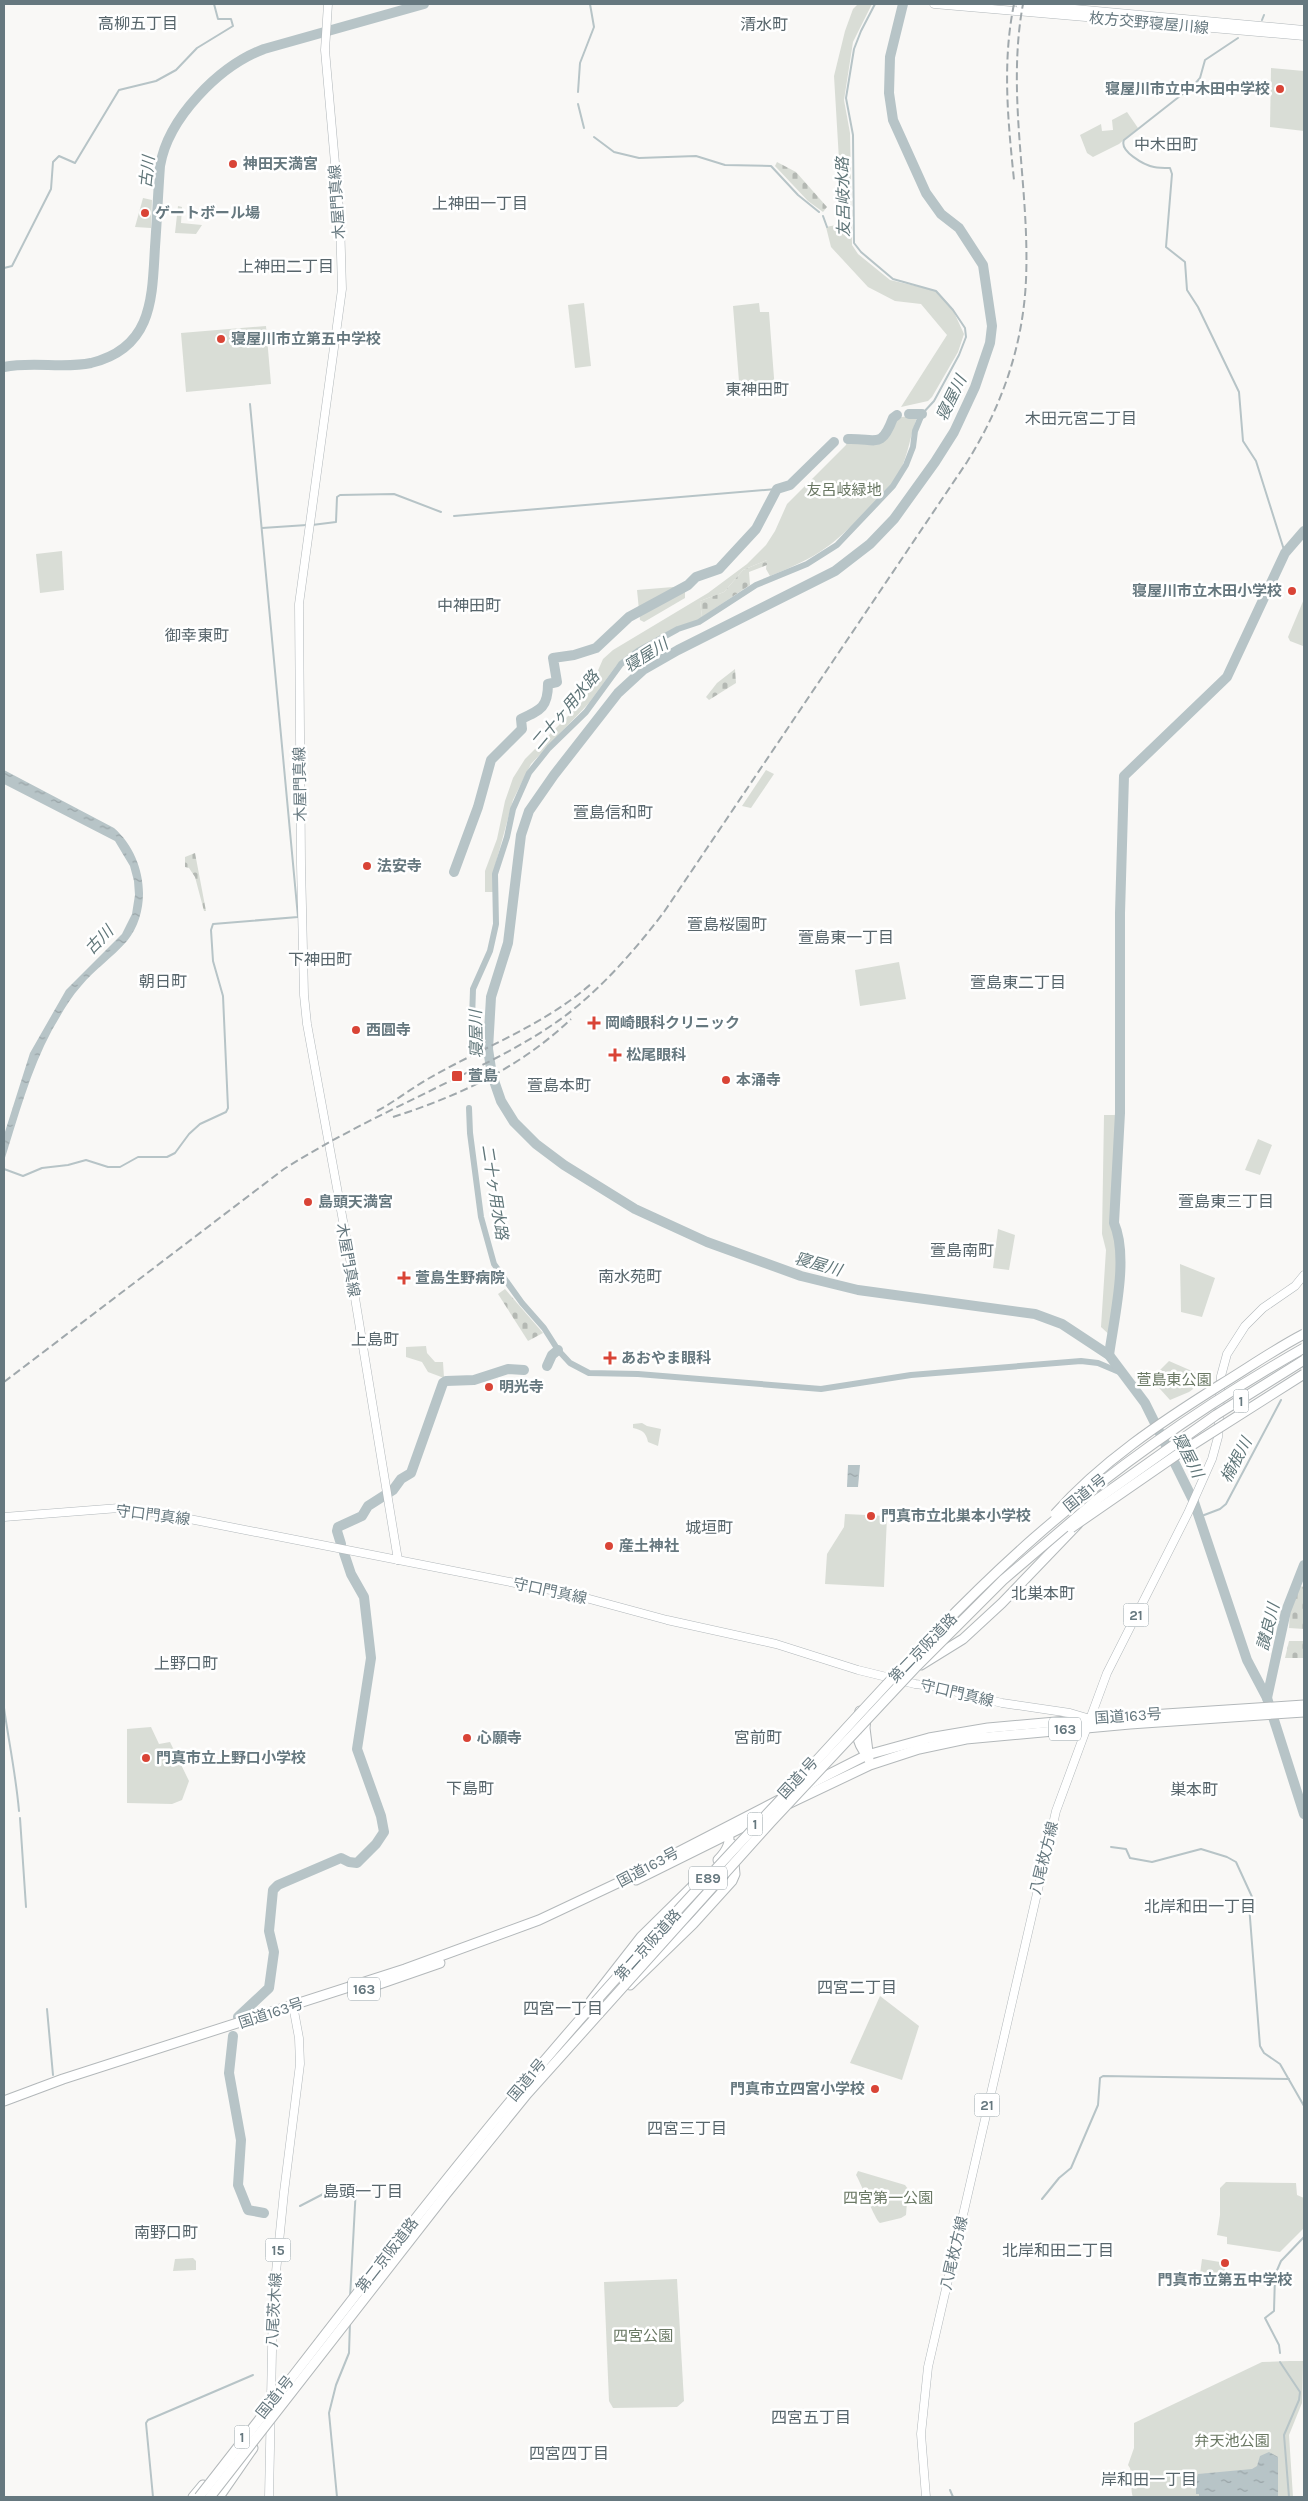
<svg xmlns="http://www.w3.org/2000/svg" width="1308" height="2501" font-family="Karla,'Noto Sans JP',sans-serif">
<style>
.green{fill:#d9ddd6}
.cemetery{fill:url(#cemetery-stones)}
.water{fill:url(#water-ripples)}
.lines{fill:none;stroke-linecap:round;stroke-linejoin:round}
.stream{stroke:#b7c4c7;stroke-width:2}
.canal{stroke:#b7c4c7;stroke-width:6}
.river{stroke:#b7c4c7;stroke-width:10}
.major-casing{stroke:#b1b7ba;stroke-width:9}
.highway-casing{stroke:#b3b8ba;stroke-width:11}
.major{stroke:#fff;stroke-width:8}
.highway{stroke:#fff;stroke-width:9}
.rail{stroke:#a0a8ac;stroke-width:2;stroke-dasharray:8 4;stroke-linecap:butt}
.highway-bridge-casing{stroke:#b3b8ba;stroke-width:11;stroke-linecap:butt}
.highway-bridge{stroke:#fff;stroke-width:9}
.poi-dot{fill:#d94436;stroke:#fff;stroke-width:2}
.labels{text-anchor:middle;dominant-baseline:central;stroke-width:5;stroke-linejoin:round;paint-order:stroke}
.shield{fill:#fff;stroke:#94a0a5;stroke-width:1}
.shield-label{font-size:14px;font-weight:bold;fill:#66787f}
.street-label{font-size:15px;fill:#66787f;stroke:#fff}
.poi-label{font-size:15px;font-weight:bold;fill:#66787f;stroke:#fff;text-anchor:start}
.park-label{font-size:15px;fill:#6a7864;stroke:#fff}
.neighbourhood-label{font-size:16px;fill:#57656b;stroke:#fff}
.water-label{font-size:16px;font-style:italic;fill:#607679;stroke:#fff}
</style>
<defs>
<pattern id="cemetery-stones" width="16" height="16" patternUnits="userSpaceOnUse" patternTransform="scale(1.25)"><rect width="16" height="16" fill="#d9ddd6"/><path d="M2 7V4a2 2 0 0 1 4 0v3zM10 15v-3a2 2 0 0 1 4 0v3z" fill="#b4b8b3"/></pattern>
<pattern id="water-ripples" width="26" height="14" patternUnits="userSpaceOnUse" patternTransform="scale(1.25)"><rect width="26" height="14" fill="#b7c4c7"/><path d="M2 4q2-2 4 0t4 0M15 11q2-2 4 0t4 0" fill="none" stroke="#99a4a7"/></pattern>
</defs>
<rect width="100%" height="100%" fill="#f9f8f6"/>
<!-- green -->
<g class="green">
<polygon points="858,4 872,4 853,42 844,100 850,133 852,245 858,254 890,280 937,291 952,308 964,334 958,352 932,397 928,401 901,407 947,335 921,304 895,301 868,287 831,247 826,227 841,224 839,160 834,76 845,31 853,9"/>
<polygon points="1271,68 1304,71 1304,131 1270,127"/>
<polygon points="1127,112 1138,128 1119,144 1093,157 1087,153 1080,135 1101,124 1102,131 1113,130 1112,120"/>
<polygon points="143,198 152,200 151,228 135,227"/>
<polygon points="178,206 182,207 181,223 202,225 196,234 175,233"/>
<polygon points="584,303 591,366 575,368 568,305"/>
<polygon points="759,303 760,312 769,312 775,391 740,394 733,306"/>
<polygon points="266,326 271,384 186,392 181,333"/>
<path d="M 918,415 C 910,434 909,454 899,473 C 892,486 880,497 869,508 C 834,545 818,557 770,576 L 766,569 L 767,560 L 743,570 L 724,592 L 700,601 L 702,617 L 699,620 L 675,628 L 623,659 L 616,666 L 589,703 L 531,764 L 513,800 L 494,870 L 493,892 L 485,892 L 485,871 L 497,839 L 505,801 L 513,778 L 525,759 L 586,698 L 603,659 L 613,650 L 708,593 L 747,564 L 766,545 L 775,531 L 787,504 L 846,445 L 848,439 C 878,435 879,455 894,418 Z"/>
<polygon points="62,551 64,590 40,593 36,554"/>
<polygon points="685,586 685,598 644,622 640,620 637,590"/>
<polygon points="1304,599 1304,646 1303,646 1290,641 1288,637"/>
<polygon points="766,770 774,774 751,808 742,806"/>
<polygon points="899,962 906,999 860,1006 855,970"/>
<polygon points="1104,1115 1121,1115 1116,1214 1117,1226 1123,1239 1114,1339 1101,1327 1106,1250 1102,1234"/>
<polygon points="1258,1139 1272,1145 1260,1175 1245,1170"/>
<polygon points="998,1229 1015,1235 1009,1270 993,1268"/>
<polygon points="1180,1264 1215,1278 1202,1317 1181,1312"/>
<polygon points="426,1346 427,1353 435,1362 443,1362 444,1378 428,1372 422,1362 406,1357 406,1347"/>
<polygon points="1169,1361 1208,1378 1189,1392 1170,1400 1151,1379"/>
<path d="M 642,1423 L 647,1426 L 661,1429 L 658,1446 L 648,1442 C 646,1432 642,1430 633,1428 L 633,1424 Z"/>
<polygon points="845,1514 887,1516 884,1587 825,1584 827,1554 844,1527"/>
<polygon points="151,1727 159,1744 170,1742 189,1781 182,1800 172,1804 127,1803 127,1729"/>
<polygon points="880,1996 919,2026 902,2080 850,2063"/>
<path d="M 858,2171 L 905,2185 L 908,2189 L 906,2215 L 901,2218 L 880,2223 C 875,2220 861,2183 856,2175 Z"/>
<polygon points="1226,2182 1296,2183 1297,2195 1304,2198 1304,2228 1280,2252 1227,2244 1227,2237 1217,2235 1220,2215 1220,2188"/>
<polygon points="193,2258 196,2261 196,2270 173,2271 175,2259"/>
<polygon points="1202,2259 1226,2263 1222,2286 1199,2282"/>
<polygon points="677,2279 684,2401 677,2407 613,2408 609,2401 604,2282"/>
<path d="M 1290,2361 L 1303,2361 L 1302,2403 L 1289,2435 L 1293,2497 L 1133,2497 C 1129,2487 1135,2474 1128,2465 L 1134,2448 L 1134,2423 L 1262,2362 Z"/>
</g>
<!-- cemetery -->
<g class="cemetery">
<polygon points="777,162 796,172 827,207 823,212 808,201 775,166"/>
<polygon points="767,560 767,565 749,572 750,585 702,617 700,601 724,592 743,570"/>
<polygon points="735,669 736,683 709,700 706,697 717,683"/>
<polygon points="195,853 206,911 204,911 195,877 189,868 185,867 185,857"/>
<polygon points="505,1289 543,1333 528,1341 498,1294"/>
<polygon points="1300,1586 1304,1587 1304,1629 1289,1628 1290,1610"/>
<polygon points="1289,1641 1304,1641 1304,1658 1285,1658"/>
</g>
<!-- water -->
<g class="water">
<path d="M 4,770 L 114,828 C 145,855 154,907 127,941 C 113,957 95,969 81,986 C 69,999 61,1015 52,1030 C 30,1071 18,1117 4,1161 L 4,1135 L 30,1053 L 66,990 L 122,934 L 132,914 L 135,895 L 134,881 L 130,866 L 115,841 L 4,784 Z"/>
<polygon points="848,1465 860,1465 858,1487 847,1487"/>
<polygon points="1269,2452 1278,2457 1278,2497 1199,2497 1199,2494 1196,2494 1196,2481 1198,2474 1252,2469 1257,2466 1260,2456"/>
</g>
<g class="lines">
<!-- stream -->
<g class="stream">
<polyline points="875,4 861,31 854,49 846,98 853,135 854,243 861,252 893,279 936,291 953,310 965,328 966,337 959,355 934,401 922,414"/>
<polyline points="1262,20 1264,15"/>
<path d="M 1238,38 L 1205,60 L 1200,78 L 1194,85 L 1124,140 C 1119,151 1144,165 1154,167 C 1159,168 1165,168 1170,168 L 1172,174 L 1166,247 L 1185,262 L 1187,290 L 1198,307 L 1239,392 L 1243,441 L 1256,461 L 1285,553"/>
<polyline points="578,92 580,63 594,27 590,4"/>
<polyline points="578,104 584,128"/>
<polyline points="594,137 614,152 639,158 696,156 725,165 771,166 798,195 819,212"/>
<polyline points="823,216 827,227"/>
<polyline points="4,268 12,266 51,189 53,162 59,156 75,163 119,90 156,81 176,70 197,48 233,26 231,19 218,19 214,4"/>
<polyline points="454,516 777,489"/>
<polyline points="312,525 336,522 337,497 340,495 394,494 441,512"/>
<polyline points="262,528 307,525"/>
<polyline points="4,1169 23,1176 42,1168 68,1165 86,1160 108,1167 120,1167 138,1157 167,1157 175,1153 189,1134 200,1124 226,1112 228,1108 223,996 213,961 211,930 213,924 298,917 250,404"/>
<polyline points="1199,1517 1220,1509 1226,1504 1281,1400"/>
<path d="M 4,1708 C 9,1743 16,1776 19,1811"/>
<polyline points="20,1818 26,1907"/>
<polyline points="1111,1847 1126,1849 1130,1858 1152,1862 1201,1849 1227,1857 1236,1862 1253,1899 1249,1905 1260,2046 1264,2053 1280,2064 1304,2106"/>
<polyline points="47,2009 53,2075"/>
<polyline points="1042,2199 1059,2178 1071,2168 1098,2105 1100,2078 1103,2076 1289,2079"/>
<polyline points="300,2206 325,2193 356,2187 350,2298"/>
<polyline points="264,2217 264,2213"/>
<polyline points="1280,2353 1279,2345 1265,2318 1274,2311 1275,2275 1281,2261 1304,2237"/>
<polyline points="1280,2362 1300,2392 1299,2400 1284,2435 1289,2497"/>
<polyline points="950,2490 953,2497"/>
<polyline points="153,2497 146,2423 148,2420 253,2375"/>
<polyline points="337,2497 329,2413 336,2385 349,2353 350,2322"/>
</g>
<!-- canal -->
<g class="canal">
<polyline points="471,1050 473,989 490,951 496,924 495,874 507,837 513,809 529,773 549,748 586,712 621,664 638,651 678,629 699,622 756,585 807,564 837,545 893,486 906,465 913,447 915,431 922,414"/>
<polyline points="469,1108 470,1133 481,1217 494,1264 522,1303 544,1328 558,1350 570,1363 589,1373 638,1374 821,1389 911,1375 1081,1361 1098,1363 1124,1374"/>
</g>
<!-- river -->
<g class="river">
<polyline points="903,4 890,57 889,93 893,120 926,193 941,214 959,228 983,265 992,326 990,343 975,387 954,432 935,462 894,519 870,544 835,571 678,650 643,670 618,693 554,775 529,811 521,835 508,943 491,997 488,1049 492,1075 501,1101 514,1122 536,1144 564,1165 635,1209 707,1242 801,1276 858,1290 1035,1314 1062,1324 1109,1355 1145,1403 1194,1502 1247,1660 1267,1698 1304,1814"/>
<path d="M 4,367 C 33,361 63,369 91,363 C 153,348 152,298 155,247 C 157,220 158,193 160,166 C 168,118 219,66 264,49 L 424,4"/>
<polyline points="909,414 922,414"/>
<path d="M 848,439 C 876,438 881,450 893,418 L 897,415"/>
<path d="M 454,872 L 478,807 L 491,760 L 522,729 L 521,719 C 541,710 548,707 548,684 L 557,682 L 553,658 L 574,655 L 596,648 L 629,617 L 688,585 L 696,577 L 719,569 L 756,529 L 777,489 L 790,485 L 834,442"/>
<path d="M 1109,1355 C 1114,1318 1129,1257 1114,1223 L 1120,1113 L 1120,913 L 1124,776 L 1227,677 L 1285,553 L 1304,531"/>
<polyline points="547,1366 552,1355 558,1350"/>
<polyline points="341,1544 337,1531 338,1527 362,1516 368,1506 393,1490 401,1479 411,1473 443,1383 446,1381 474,1380 508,1369 524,1370"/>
<polyline points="1267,1698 1286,1611 1304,1565"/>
<polyline points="238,2017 269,1988 274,1952 269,1931 273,1890 278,1885 341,1858 349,1862 357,1863 376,1844 384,1832 381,1816 357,1749 371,1658 364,1597 351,1574 344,1553"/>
<polyline points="233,2036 229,2073 241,2140 238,2185 248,2210 264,2213"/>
</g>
<!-- major casing -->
<g class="major-casing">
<g id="major">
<polyline points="328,4 325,50 340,220 342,289 299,604 301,864 304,995 307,1024 354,1281 355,1298 398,1560"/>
<polyline points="934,4 1304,36"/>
<polyline points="1020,4 1304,30"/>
<polyline points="4,1517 119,1508 164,1514 571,1594 667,1620 776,1644 858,1670 915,1684 932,1686 1002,1703 1070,1713 1087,1718"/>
<polyline points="269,2497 273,2302 284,2192 300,2064 299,2038 294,2011 295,2005"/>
<polyline points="926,2497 921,2434 928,2367 1056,1811 1107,1673 1188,1513 1212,1459 1218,1437 1221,1376 1227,1354 1245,1326 1263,1308 1295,1286 1304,1275"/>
</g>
</g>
<!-- highway casing -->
<g class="highway-casing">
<g id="highway">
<polyline points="921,1665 963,1639 1002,1603 1078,1524"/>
<polyline points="875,1706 898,1679 910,1672"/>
<path d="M 860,1711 C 854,1726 856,1743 867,1755"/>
<polyline points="866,1718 865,1728 869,1760"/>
<polyline points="806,1786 867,1755 929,1738 988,1728 1089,1719 1304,1705"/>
<polyline points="788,1804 870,1765 919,1749 966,1739 1130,1724 1304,1712"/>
<path d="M 718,1860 C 727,1851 732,1842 727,1830"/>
<polyline points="636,1880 763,1817"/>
<polyline points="630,1985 693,1924 732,1881 735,1874 732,1844"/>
<polyline points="365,1989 440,1963"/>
<polyline points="591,2001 641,1937 706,1873"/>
<polyline points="4,2101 63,2079 405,1969 539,1920 624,1880 779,1800"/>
<polyline points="193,2497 203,2485"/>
<polyline points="219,2497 253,2448"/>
</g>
</g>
<!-- major -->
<use href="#major" class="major"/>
<!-- highway -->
<use href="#highway" class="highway"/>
<!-- rail -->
<g class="rail">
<path d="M 1014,4 C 1002,63 1008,121 1014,180"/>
<path d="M 377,1111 C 394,1102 409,1090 426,1080 C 481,1048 543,1026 591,984"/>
<path d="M 393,1117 C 459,1096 521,1067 571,1019"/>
<path d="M 4,1382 L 284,1169 C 339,1134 398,1107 456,1078 C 493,1060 531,1041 565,1016 C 603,987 635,950 664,912 L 967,462 C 1002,406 1023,346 1026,280 C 1030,187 1006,96 1023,4"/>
</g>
<!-- highway-bridge casing -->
<g class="highway-bridge-casing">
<g id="highway-bridge">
<path d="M 1055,1514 C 1101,1462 1161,1422 1220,1385 C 1248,1368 1275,1349 1304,1334"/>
<polyline points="1071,1528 1178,1454 1304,1374"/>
<path d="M 199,2497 C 305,2362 408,2224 518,2092 C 602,1991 692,1894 782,1798 C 864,1710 944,1617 1034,1538 C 1117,1465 1209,1402 1304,1348"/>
<polyline points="210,2497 446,2194 527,2094 771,1822 917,1666 1003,1580 1099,1498 1216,1415 1304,1360"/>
</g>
</g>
<!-- highway-bridge -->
<use href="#highway-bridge" class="highway-bridge"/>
</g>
<!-- markers -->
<g class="poi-dot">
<circle cx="1280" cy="89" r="5"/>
<circle cx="233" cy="164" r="5"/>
<circle cx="145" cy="213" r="5"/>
<circle cx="221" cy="339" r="5"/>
<circle cx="1292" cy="591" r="5"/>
<circle cx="367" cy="866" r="5"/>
<path d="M591.5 1015.5h5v5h5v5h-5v5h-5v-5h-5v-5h5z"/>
<circle cx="356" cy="1030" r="5"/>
<path d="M612.5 1047.5h5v5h5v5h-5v5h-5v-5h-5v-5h5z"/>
<rect x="451" y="1070" width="12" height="12" rx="2.5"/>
<circle cx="726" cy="1080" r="5"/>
<circle cx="308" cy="1202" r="5"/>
<path d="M401.5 1270.5h5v5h5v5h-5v5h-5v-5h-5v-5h5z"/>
<path d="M607.5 1350.5h5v5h5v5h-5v5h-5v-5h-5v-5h5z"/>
<circle cx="489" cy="1387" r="5"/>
<circle cx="871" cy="1516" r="5"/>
<circle cx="609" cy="1546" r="5"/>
<circle cx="467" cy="1738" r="5"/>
<circle cx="146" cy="1758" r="5"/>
<circle cx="875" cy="2089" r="5"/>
<circle cx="1225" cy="2263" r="5"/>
</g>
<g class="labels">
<!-- shield labels -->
<g class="shield">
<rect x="1233.5" y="1389.5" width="15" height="23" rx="4"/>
<rect x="1123.5" y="1603.5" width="25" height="23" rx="4"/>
<rect x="1049" y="1717.5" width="32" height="23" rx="4"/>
<rect x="747.5" y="1812.5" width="15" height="23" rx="4"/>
<rect x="689" y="1866.5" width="38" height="23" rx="4"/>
<rect x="348" y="1977.5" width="32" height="23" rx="4"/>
<rect x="974.5" y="2093.5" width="25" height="23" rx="4"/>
<rect x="265.5" y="2238.5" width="25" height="23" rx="4"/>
<rect x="234.5" y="2425.5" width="15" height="23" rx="4"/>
</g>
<g class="shield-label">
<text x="1241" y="1401">1</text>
<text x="1136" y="1615">21</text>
<text x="1065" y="1729">163</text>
<text x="755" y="1824">1</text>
<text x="708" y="1878">E89</text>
<text x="364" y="1989">163</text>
<text x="987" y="2105">21</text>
<text x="278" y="2250">15</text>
<text x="242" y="2437">1</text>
</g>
<!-- street labels -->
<g class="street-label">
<text transform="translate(1149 23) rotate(5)">枚方交野寝屋川線</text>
<text transform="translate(337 202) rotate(-94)">木屋門真線</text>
<text transform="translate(300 784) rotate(-91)">木屋門真線</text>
<text transform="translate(348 1260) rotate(80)">木屋門真線</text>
<text transform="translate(1085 1493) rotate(-39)">国道1号</text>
<text transform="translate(153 1515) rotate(7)">守口門真線</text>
<text transform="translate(550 1591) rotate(12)">守口門真線</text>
<text transform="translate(923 1648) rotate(-46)">第二京阪道路</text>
<text transform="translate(957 1693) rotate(13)">守口門真線</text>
<text transform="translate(1128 1716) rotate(-4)">国道163号</text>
<text transform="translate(798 1778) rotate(-47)">国道1号</text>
<text transform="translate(1044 1858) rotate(-76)">八尾枚方線</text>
<text transform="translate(648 1867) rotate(-28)">国道163号</text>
<text transform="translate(648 1945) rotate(-48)">第二京阪道路</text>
<text transform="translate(271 2013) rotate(-18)">国道163号</text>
<text transform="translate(527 2080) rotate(-50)">国道1号</text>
<text transform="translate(954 2253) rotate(-77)">八尾枚方線</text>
<text transform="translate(387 2255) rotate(-52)">第二京阪道路</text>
<text transform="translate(274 2310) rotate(-87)">八尾茨木線</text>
<text transform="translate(275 2397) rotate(-51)">国道1号</text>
</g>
<!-- poi labels -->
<g class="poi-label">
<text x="1270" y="89" text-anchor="end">寝屋川市立中木田中学校</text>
<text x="243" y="164">神田天満宮</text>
<text x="155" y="213">ゲートボール場</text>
<text x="231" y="339">寝屋川市立第五中学校</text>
<text x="1282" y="591" text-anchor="end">寝屋川市立木田小学校</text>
<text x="377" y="866">法安寺</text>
<text x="605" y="1023">岡崎眼科クリニック</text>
<text x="366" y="1030">西圓寺</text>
<text x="626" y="1055">松尾眼科</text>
<text x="468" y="1076">萱島</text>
<text x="736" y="1080">本涌寺</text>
<text x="318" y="1202">島頭天満宮</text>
<text x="415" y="1278">萱島生野病院</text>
<text x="621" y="1358">あおやま眼科</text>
<text x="499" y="1387">明光寺</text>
<text x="881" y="1516">門真市立北巣本小学校</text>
<text x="619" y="1546">産土神社</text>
<text x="477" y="1738">心願寺</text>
<text x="156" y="1758">門真市立上野口小学校</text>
<text x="865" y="2089" text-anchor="end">門真市立四宮小学校</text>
<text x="1225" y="2280" text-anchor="middle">門真市立第五中学校</text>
</g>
<!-- park labels -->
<g class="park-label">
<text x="844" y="490">友呂岐緑地</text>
<text x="1174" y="1380">萱島東公園</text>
<text x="888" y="2198">四宮第一公園</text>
<text x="643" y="2336">四宮公園</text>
<text x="1232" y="2441">弁天池公園</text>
</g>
<!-- neighbourhood labels -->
<g class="neighbourhood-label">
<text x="138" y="23">高柳五丁目</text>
<text x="764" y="24">清水町</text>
<text x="1166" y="144">中木田町</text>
<text x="480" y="203">上神田一丁目</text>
<text x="286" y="266">上神田二丁目</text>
<text x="757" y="389">東神田町</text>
<text x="1081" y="418">木田元宮二丁目</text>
<text x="469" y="605">中神田町</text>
<text x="197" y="635">御幸東町</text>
<text x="613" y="812">萱島信和町</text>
<text x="727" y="924">萱島桜園町</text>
<text x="846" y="937">萱島東一丁目</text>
<text x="320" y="959">下神田町</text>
<text x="163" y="981">朝日町</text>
<text x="1018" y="982">萱島東二丁目</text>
<text x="559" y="1085">萱島本町</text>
<text x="1226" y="1201">萱島東三丁目</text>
<text x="962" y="1250">萱島南町</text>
<text x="630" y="1276">南水苑町</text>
<text x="375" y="1339">上島町</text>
<text x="709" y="1527">城垣町</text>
<text x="1043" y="1593">北巣本町</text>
<text x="186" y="1663">上野口町</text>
<text x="758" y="1737">宮前町</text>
<text x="470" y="1788">下島町</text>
<text x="1194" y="1789">巣本町</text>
<text x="1200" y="1906">北岸和田一丁目</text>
<text x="857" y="1987">四宮二丁目</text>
<text x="563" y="2008">四宮一丁目</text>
<text x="687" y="2128">四宮三丁目</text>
<text x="363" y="2191">島頭一丁目</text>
<text x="166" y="2232">南野口町</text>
<text x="1058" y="2250">北岸和田二丁目</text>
<text x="811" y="2417">四宮五丁目</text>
<text x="569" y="2453">四宮四丁目</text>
<text x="1149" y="2479">岸和田一丁目</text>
</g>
<!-- water labels -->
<g class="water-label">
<text transform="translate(147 172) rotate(-84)">古川</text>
<text transform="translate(843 197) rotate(-91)">友呂岐水路</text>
<text transform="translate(951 398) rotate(-64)">寝屋川</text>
<text transform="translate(646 655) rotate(-32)">寝屋川</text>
<text transform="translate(565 710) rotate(-50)">二十ヶ用水路</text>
<text transform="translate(99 940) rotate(-46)">古川</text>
<text transform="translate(476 1034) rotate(-91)">寝屋川</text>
<text transform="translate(495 1192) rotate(81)">二十ヶ用水路</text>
<text transform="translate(818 1264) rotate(16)">寝屋川</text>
<text transform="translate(1188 1455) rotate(63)">寝屋川</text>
<text transform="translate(1236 1460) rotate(-62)">楠根川</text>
<text transform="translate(1268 1627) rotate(-76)">讃良川</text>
</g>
</g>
<!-- border -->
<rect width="1308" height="2501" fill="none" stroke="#66787f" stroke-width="10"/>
</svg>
